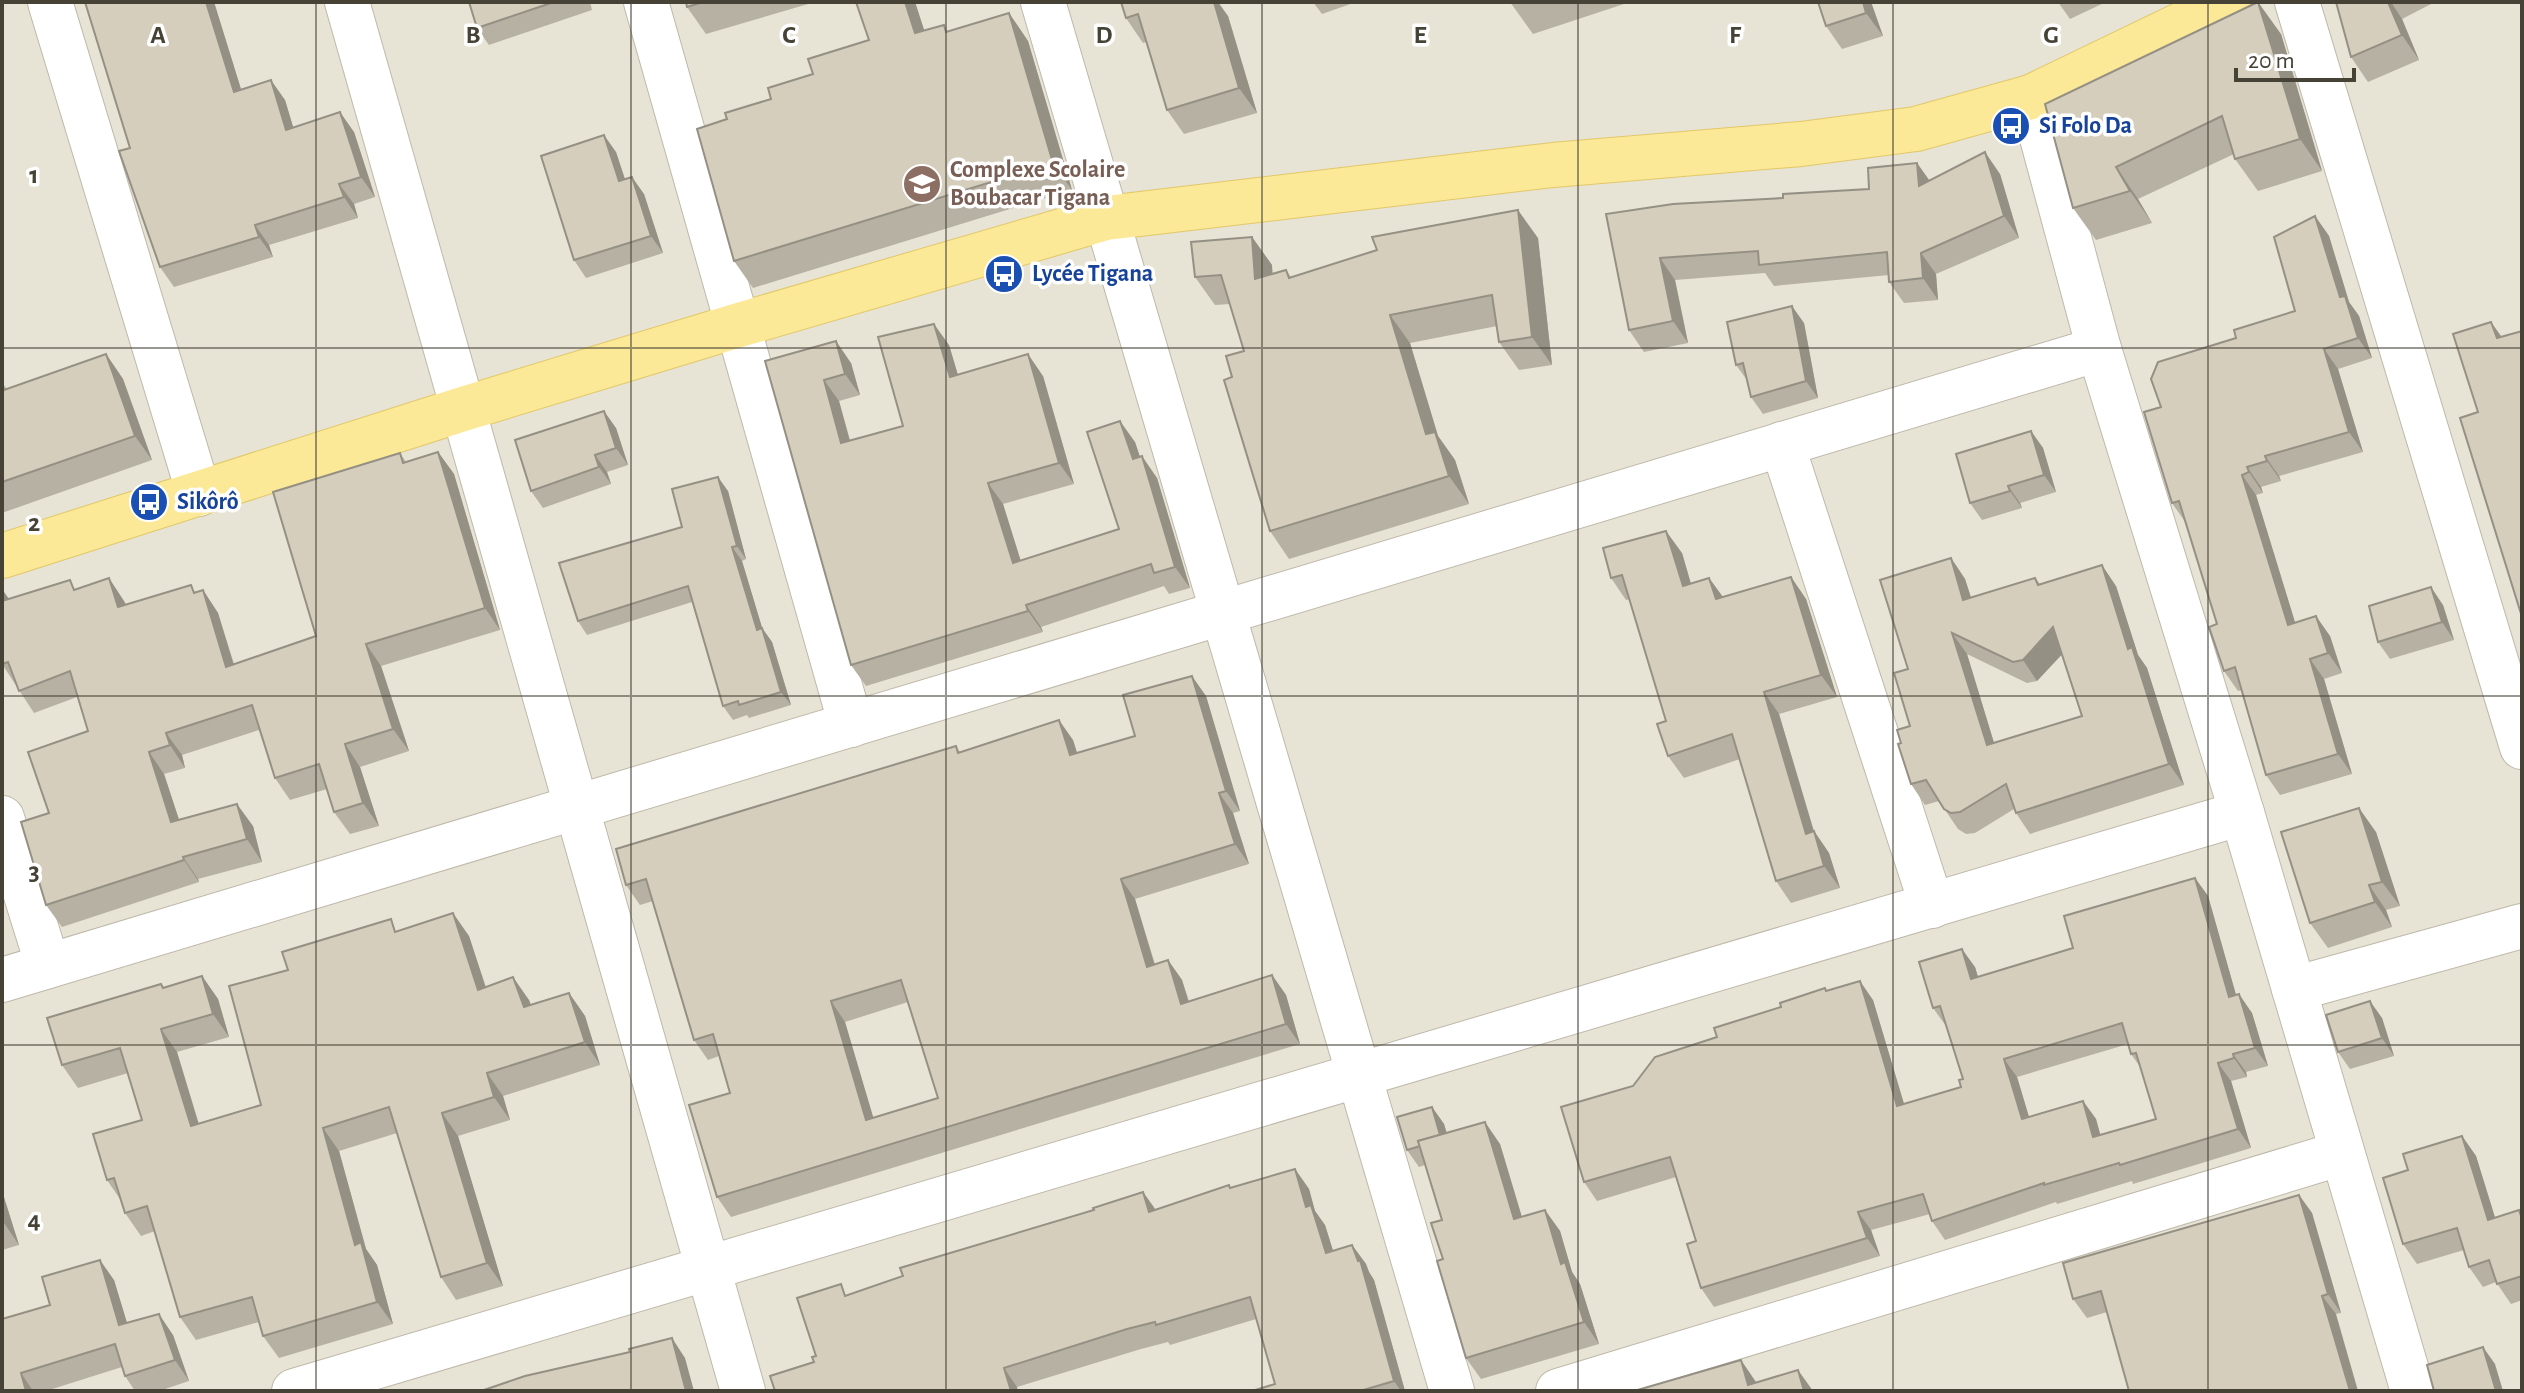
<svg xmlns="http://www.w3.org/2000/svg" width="2524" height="1393" font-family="'Alegreya Sans',sans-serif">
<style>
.residential{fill:#e7e3d5}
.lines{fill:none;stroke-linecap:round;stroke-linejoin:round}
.minor-casing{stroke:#bfb9aa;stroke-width:46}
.major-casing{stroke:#e2c867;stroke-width:46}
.minor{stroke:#fff;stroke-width:44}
.major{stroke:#fce997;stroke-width:44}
.wall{fill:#b7b1a3;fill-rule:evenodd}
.shaded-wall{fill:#959084}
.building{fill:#d5cebd;stroke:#959084;stroke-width:2;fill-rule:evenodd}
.grid{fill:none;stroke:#464236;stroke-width:2;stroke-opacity:0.55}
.labels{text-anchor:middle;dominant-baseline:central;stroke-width:7;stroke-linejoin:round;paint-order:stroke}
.transit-label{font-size:24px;font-weight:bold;fill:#164399;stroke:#fff;text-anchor:start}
.education-label{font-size:24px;font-weight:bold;fill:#785e54;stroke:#fff;text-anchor:start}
.grid-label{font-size:26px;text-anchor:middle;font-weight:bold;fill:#464236;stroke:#fff;stroke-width:7;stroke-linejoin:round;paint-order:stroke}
</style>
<rect width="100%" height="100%" fill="#f3f1e7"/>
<!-- residential -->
<rect class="residential" x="2" y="2" width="2520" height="1389"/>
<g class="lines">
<!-- minor casing -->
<g class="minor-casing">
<g id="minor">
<polyline points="50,2 199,494"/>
<polyline points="347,2 743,1391"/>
<polyline points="646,2 851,725"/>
<polyline points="1043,2 1452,1391"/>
<polyline points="2297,2 2522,747"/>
<polyline points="2031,97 2099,349 2242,813 2413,1391"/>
<polyline points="1782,444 1932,906"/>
<polyline points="2,818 48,966"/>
<polyline points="2,980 2099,349"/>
<polyline points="2294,989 2522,926"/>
<polyline points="294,1391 2242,813"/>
<polyline points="1558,1391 2342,1153"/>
</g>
</g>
<!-- major casing -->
<g class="major-casing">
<polyline id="major" points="2,556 463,409 739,325 1106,218 1553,165 1801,144 1916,129 2031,97 2228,2"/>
</g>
<!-- minor -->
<use href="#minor" class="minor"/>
<!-- major -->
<use href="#major" class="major"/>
</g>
<!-- wall -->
<g class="wall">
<polygon points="85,2 214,2 241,89 285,100 293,127 354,132 375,197 354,204 358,218 269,245 273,257 174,287 160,267 130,148"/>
<polygon points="469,2 590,2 592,10 489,45 477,28"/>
<polygon points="686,2 815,2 706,34 687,7"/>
<polygon points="856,2 915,2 924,31 949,32 1009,13 1028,41 1072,190 753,288 734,261 727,119 771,99 869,40"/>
<polygon points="1121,2 1228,16 1257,113 1184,134 1167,110 1146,42 1143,43 1126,18"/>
<polygon points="1313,2 1356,2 1322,14"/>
<polygon points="1510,2 1630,2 1533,34"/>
<polygon points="1871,2 1883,36 1842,49 1826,26"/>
<polygon points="2058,2 2106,2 2070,19"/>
<polygon points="2336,2 2435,2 2402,19 2419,60 2368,82 2351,57"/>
<polygon points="2281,34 2322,171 2258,191 2235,159 2234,154 2138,199 2152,223 2096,240 2073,208 2045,104"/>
<polygon points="616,152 625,179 644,194 663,253 586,278 574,260"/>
<polygon points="1917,163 1929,181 2000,174 2019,238 1936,274 1938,300 1904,303 1889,282 1889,275 1774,286 1765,273 1675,280 1688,343 1644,352 1629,330 1606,214 1869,189"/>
<polygon points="2315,216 2329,236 2349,302 2359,316 2372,358 2338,369 2363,452 2279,476 2281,481 2261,487 2263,493 2256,495 2295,623 2330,636 2342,673 2324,679 2352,774 2280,795 2266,775 2242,690 2238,691 2224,671 2217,624 2186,523 2172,503 2161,407 2236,338 2295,311"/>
<polygon points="1252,237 1272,265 1272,274 1286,270 1291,277 1538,238 1552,365 1519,370 1499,342 1497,326 1410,343 1438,436 1455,460 1469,504 1289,559 1270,531 1232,377 1244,351 1230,304 1215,305 1195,277"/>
<polygon points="1804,323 1818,398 1763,414 1751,397 1747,380 1736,365"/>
<polygon points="949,345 958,375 1043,376 1074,484 1003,504 1021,561 1119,529 1135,442 1140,457 1157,478 1190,588 1169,594 1164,586 1041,627 1043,632 866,686 851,665 765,361 851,363 860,395 839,401 850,440 903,426"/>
<polygon points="106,354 123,379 152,460 2,513 2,383 7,389"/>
<polygon points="616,428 628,465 607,472 611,484 543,508 531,491"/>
<polygon points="2031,431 2043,448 2056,492 2020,503 2022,508 1982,520 1970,503"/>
<polygon points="438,452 454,474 500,630 381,666 409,751 360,767 379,826 350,834 334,812 327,789 290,800 275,778 259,730 182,755 185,768 164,774 179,820 253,826 262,862 198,879 199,882 62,927 46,905 49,813 88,731 77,697 34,713 2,664 2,589 9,600 77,589 124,601 126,604 203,590 218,613 234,664 316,636 400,453 406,462"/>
<polygon points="728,491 746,559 742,561 762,628 772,642 791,705 749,718 747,715 733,720 723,706 692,602 587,635 578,621 682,527"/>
<polygon points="1682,553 1691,584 1709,578 1723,597 1791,577 1806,599 1837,697 1779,714 1814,831 1829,853 1840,888 1791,903 1776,881 1740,759 1684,778 1668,756 1666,721 1630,599 1626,600 1611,578"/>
<path d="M 1951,558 L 1965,579 L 1971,597 L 2035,578 L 2040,584 L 2116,586 L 2138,655 L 2147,668 L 2184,785 L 2030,834 L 2016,813 L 2014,809 L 1975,833 L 1966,834 L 1958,829 L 1939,801 L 1925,805 L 1911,784 L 1901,743 L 1910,726 L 1908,669 ZM 1967,654 L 2027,683 L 2037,681 L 2062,654 L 2082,716 L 1994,743 Z"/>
<polygon points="2443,605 2454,640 2390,659 2378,642"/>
<path d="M 1206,696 L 1240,811 L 1233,813 L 1249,864 L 1135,899 L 1155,964 L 1168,960 L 1182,980 L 1189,1001 L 1272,975 L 1286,995 L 1300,1044 L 731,1217 L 717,1197 L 730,1093 L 719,1056 L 708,1060 L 694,1040 L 653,901 L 640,905 L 626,885 L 956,746 L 960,752 L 1073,740 L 1077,753 L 1135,736 ZM 908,1002 L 938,1098 L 873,1118 L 845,1022 Z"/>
<polygon points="2376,832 2400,906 2386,910 2392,927 2328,948 2310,923"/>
<path d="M 2195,878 L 2208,896 L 2236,995 L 2252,1013 L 2268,1066 L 2246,1072 L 2247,1077 L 2231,1081 L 2251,1148 L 2133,1184 L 2132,1181 L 2057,1204 L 2056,1202 L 1945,1240 L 1932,1221 L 1930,1214 L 1871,1230 L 1880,1256 L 1714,1307 L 1701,1288 L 1696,1241 L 1676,1177 L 1597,1201 L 1584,1182 L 1633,1086 L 1717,1037 L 1825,988 L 1826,991 L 1873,1000 L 1904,1104 L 1961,1087 L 1963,1079 L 1946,1026 L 1933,1008 L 1975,967 L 1978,977 L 2073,948 ZM 2128,1044 L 2131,1054 L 2141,1068 L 2156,1119 L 2100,1135 L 2096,1119 L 2083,1101 L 2029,1117 L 2017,1077 Z"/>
<polygon points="399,930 469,936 485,987 529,1000 531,1005 569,993 585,1016 600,1065 503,1096 510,1120 458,1136 503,1286 456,1300 441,1277 397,1133 339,1151 366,1249 377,1265 393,1324 279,1358 263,1336 259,1322 196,1340 180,1317 155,1231 141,1236 125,1213 120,1199 107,1180 142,1120 128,1073 78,1088 62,1065 164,987 202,976 218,999 229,1037 177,1052 199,1124 261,1105 288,970"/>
<polygon points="2382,1018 2394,1056 2350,1069 2338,1052"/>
<polygon points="1432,1107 1444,1124 1447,1133 1500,1144 1522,1217 1545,1210 1560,1231 1572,1272 1580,1284 1599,1344 1481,1379 1466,1358 1443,1259 1442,1220 1425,1165 1419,1167 1407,1150"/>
<polygon points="2462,1136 2476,1156 2495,1218 2519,1210 2522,1214 2522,1300 2511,1304 2496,1282 2483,1287 2469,1267 2464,1250 2417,1264 2403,1244 2408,1170"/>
<polygon points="1295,1169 1309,1189 1315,1211 1325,1225 1333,1251 1352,1245 1366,1264 1369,1272 1374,1280 1405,1391 1252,1391 1275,1384 1256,1319 1170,1345 1168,1342 1141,1349 1017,1387 816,1356 848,1295 1143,1192 1156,1210 1229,1185 1231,1188"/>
<polygon points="2,1191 19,1245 2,1250"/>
<polygon points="2299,1195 2312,1213 2341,1313 2336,1314 2107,1312 2087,1318 2073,1299"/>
<polygon points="114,1280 127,1323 173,1335 189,1381 159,1391 135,1391 125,1376 122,1367 46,1391 2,1391 50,1305"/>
</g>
<!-- shaded-wall -->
<g class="shaded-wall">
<polygon points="206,2 214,2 248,112 234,92"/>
<polygon points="905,2 915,2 934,60 915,33"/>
<polygon points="1214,2 1218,2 1228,16 1257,113 1239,88"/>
<polygon points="1863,2 1871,2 1883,36 1866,13"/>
<polygon points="2258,2 2281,34 2322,171 2300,139"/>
<polygon points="2388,2 2391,2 2402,19 2419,60 2402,35"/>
<polygon points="1009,13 1028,41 1072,190 1053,163"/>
<polygon points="271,80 285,100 300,150 286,130"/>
<polygon points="340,112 354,132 375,197 361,177"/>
<polygon points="604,135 616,152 631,198 619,181"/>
<polygon points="1985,152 2000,174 2019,238 2004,216"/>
<polygon points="1917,163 1932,184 1919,186"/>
<polygon points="2116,167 2138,199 2152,223 2130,191"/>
<polygon points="632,177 644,194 663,253 651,236"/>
<polygon points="339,184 354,204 358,218 344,197"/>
<polygon points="1518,210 1538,238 1552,365 1532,337"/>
<polygon points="2315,216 2329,236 2349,302 2359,316 2372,358 2358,338 2340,297"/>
<polygon points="255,225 269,245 273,257 259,237"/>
<polygon points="1252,237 1272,265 1275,308 1255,279"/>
<polygon points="1921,253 1936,274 1938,300 1923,278"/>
<polygon points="1660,258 1675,280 1688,343 1673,321"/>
<polygon points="1792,306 1804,323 1818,398 1806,381"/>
<polygon points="1390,315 1410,343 1438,436 1455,460 1469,504 1449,476 1426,434"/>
<polygon points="2491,322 2506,343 2497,338"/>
<polygon points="934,324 949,345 965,399 950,377"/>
<polygon points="836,341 851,363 860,395 845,374"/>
<polygon points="2324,349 2338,369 2363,452 2349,432"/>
<polygon points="106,354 123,379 152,460 135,436"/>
<polygon points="1028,354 1043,376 1074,484 1059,463"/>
<polygon points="824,380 839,401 856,464 841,443"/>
<polygon points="604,411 616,428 628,465 616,448"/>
<polygon points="1120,421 1135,442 1148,481 1133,459"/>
<polygon points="2031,431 2043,448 2056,492 2044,475"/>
<polygon points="438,452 454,474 500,630 485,608"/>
<polygon points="595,455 607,472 611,484 599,467"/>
<polygon points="1142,456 1157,478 1190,588 1175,567"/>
<polygon points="2265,456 2279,476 2281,481 2267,461"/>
<polygon points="2247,467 2261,487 2263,493 2249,472"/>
<polygon points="2242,475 2256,495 2302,645 2288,625"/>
<polygon points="718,477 728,491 746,559 737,546"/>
<polygon points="988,483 1003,504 1028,585 1013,563"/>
<polygon points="2008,486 2020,503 2022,508 2010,491"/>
<polygon points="1666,531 1682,553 1698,608 1683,586"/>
<polygon points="732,547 742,561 767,644 757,630"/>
<polygon points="1951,558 1965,579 1978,620 1963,600"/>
<polygon points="2102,565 2116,586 2138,655 2147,668 2184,785 2169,764 2128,649"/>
<polygon points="1791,577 1806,599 1837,697 1821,675"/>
<polygon points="109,578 124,601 134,629 118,607"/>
<polygon points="1709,578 1725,600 1716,599"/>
<polygon points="2431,587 2443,605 2454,640 2442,622"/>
<polygon points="2,589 11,602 2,602"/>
<polygon points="203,590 218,613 241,689 226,667"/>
<polygon points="1026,605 1041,627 1043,632 1028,611"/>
<polygon points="2316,616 2330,636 2342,673 2328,653"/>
<polygon points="2053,627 2068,648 2037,681 2023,660"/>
<polygon points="762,628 772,642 791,705 781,692"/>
<polygon points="1952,633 1967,654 2001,766 1987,745"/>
<polygon points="366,644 381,666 409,751 393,729"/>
<polygon points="2310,659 2324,679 2352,774 2338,754"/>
<polygon points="1192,676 1206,696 1240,811 1226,791"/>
<polygon points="1764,692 1779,714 1821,856 1806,834"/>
<polygon points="1059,720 1073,740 1084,775 1070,755"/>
<polygon points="166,733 182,755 185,768 170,745"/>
<polygon points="345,744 360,767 379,826 363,803"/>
<polygon points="149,752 164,774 187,844 171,822"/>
<polygon points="1219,793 1233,813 1249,864 1235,844"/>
<polygon points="237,804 253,826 262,862 247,839"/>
<polygon points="2359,808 2376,832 2400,906 2382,882"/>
<polygon points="1814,831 1829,853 1840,888 1824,866"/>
<polygon points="183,857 198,879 199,882 184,860"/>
<polygon points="2195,878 2208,896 2242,1016 2229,997"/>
<polygon points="1121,879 1135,899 1161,987 1147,967"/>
<polygon points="2369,885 2386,910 2392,927 2375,902"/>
<polygon points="453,913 469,936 494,1012 478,990"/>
<polygon points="1962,949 1975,967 1984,997 1971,979"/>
<polygon points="1168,960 1182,980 1195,1024 1181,1004"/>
<polygon points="1272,975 1286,995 1300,1044 1286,1024"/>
<polygon points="202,976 218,999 229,1037 213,1014"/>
<polygon points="513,977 529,1000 540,1030 524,1007"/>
<polygon points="1860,981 1873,1000 1910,1124 1897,1106"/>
<polygon points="569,993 585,1016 600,1065 585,1042"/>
<polygon points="2239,994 2252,1013 2268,1066 2255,1048"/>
<polygon points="831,1001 845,1022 880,1140 866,1120"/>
<polygon points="2370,1001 2382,1018 2394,1056 2382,1038"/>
<polygon points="161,1029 177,1052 206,1149 191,1126"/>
<polygon points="2233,1054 2246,1072 2247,1077 2234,1058"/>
<polygon points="2004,1059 2017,1077 2035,1137 2022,1119"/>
<polygon points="2218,1063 2231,1081 2251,1148 2238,1129"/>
<polygon points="487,1073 503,1096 510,1120 494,1097"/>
<polygon points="2083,1101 2096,1119 2106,1155 2093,1137"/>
<polygon points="1432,1107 1444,1124 1453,1157 1441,1140"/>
<polygon points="442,1113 458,1136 503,1286 487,1263"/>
<polygon points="1485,1122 1500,1144 1529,1241 1514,1219"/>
<polygon points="323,1128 339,1151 366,1249 377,1265 393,1324 377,1302 355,1245"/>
<polygon points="2462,1136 2476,1156 2502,1240 2488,1220"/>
<polygon points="1295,1169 1309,1189 1315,1211 1325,1225 1340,1273 1326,1253 1306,1207"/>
<polygon points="2,1191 19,1245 2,1220"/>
<polygon points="1143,1192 1157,1212 1149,1212"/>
<polygon points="2299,1195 2312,1213 2341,1313 2328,1294"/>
<polygon points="1545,1210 1560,1231 1572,1272 1580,1284 1599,1344 1584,1322 1561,1264"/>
<polygon points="1858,1212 1871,1230 1880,1256 1867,1238"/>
<polygon points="1352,1245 1366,1264 1369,1272 1374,1280 1405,1391 1401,1391 1394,1381"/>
<polygon points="100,1260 114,1280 134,1346 119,1325"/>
<polygon points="2322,1296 2336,1314 2358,1391 2350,1391"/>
<polygon points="159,1314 173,1335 189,1381 175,1360"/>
<polygon points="672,1338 685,1358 694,1391 686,1391"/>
<polygon points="2483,1347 2495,1364 2503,1391 2496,1391"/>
<polygon points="1741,1360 1756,1382 1759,1391 1748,1385"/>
<polygon points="1004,1368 1017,1387 1018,1391 1011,1391"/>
<polygon points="1798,1370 1813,1391 1804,1391"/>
<polygon points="21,1373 33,1391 26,1391"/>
</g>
<!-- building -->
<g class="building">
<polygon points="85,2 206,2 234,92 271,80 286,130 340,112 361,177 339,184 344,197 255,225 259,237 160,267 119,151 130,148"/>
<polygon points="469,2 554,2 477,28"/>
<polygon points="686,2 703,2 687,7"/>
<polygon points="856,2 905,2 915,33 944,25 946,32 1009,13 1053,163 734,261 697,129 727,119 725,113 771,99 768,88 813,74 808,59 869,40"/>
<polygon points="1121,2 1214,2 1239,88 1167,110 1138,14 1126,18"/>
<polygon points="1818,2 1863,2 1866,13 1826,26"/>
<polygon points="2258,2 2300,139 2235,159 2222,116 2116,167 2130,191 2073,208 2045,104"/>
<polygon points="2336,2 2388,2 2402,35 2351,57"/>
<polygon points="604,135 619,181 632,177 651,236 574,260 541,156"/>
<polygon points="1985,152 2004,216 1921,253 1923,278 1889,282 1887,252 1759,265 1758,251 1660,258 1673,321 1629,330 1606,214 1673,204 1783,198 1783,194 1869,189 1868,168 1917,163 1919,186"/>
<polygon points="1518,210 1532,337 1499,342 1492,295 1390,315 1426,434 1435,432 1449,476 1270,531 1224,380 1232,377 1226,356 1244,351 1221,275 1195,277 1191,242 1252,237 1255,279 1286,270 1289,278 1377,250 1372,237"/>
<polygon points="2315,216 2340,297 2345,296 2358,338 2324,349 2349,432 2265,456 2267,461 2247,467 2249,472 2242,475 2288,625 2316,616 2328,653 2310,659 2338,754 2266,775 2235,667 2224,671 2209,627 2217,624 2179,501 2172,503 2144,412 2161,407 2151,379 2158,362 2236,338 2234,330 2295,311 2274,237"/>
<polygon points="1792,306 1806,381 1751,397 1743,363 1736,365 1727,322"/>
<polygon points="2491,322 2497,338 2522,331 2522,617 2460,418 2478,412 2453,334"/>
<polygon points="934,324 950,377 1028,354 1059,463 988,483 1013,563 1119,529 1087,432 1120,421 1133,459 1142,456 1175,567 1154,573 1151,564 1026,605 1028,611 851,665 765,361 836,341 845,374 824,380 841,443 903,426 878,337"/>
<polygon points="106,354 135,436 2,482 2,386 4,390"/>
<polygon points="604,411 616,448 595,455 599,467 531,491 515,440"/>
<polygon points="2031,431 2044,475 2008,486 2010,491 1970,503 1956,454"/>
<polygon points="438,452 485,608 366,644 393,729 345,744 363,803 334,812 319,764 275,778 252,705 166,733 170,745 149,752 171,822 237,804 247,839 183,857 184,860 46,905 21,822 49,813 28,752 88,731 70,671 19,691 8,662 2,664 2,601 70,580 74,590 109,578 118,607 191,585 194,593 203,590 226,667 316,636 273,492 400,453 403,463"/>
<polygon points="718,477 737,546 732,547 757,630 762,628 781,692 739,705 738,701 723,706 688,586 578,621 559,563 682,527 672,489"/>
<polygon points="1666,531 1683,586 1709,578 1716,599 1791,577 1821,675 1764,692 1806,834 1814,831 1824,866 1776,881 1732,734 1668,756 1657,724 1666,721 1622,575 1611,578 1603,548"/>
<path d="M 1951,558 L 1963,600 L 2035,578 L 2038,585 L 2102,565 L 2128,649 L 2132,647 L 2169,764 L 2016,813 L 2006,784 L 1960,812 L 1951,813 L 1944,809 L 1926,780 L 1911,784 L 1898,744 L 1901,743 L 1897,730 L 1910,726 L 1894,673 L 1908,669 L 1880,580 ZM 2053,627 L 2082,716 L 1987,745 L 1952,633 L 2013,662 L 2023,660 Z"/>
<polygon points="2431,587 2442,622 2378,642 2369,606"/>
<path d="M 1192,676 L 1226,791 L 1219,793 L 1235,844 L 1121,879 L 1147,967 L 1168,960 L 1181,1004 L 1272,975 L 1286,1024 L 717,1197 L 689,1105 L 730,1093 L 713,1034 L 694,1040 L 646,879 L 626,885 L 616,849 L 956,746 L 958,753 L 1059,720 L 1070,755 L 1135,736 L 1123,695 ZM 901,980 L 938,1098 L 866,1120 L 831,1001 Z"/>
<polygon points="2359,808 2382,882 2369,885 2375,902 2310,923 2281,832"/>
<path d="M 2195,878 L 2229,997 L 2239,994 L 2255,1048 L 2233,1054 L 2234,1058 L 2218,1063 L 2238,1129 L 2120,1165 L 2119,1163 L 2044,1185 L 2044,1183 L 1932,1221 L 1923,1194 L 1858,1212 L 1867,1238 L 1701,1288 L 1687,1244 L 1696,1241 L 1670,1157 L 1584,1182 L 1561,1107 L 1633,1086 L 1655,1057 L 1717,1037 L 1714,1028 L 1781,1007 L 1780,1003 L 1825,988 L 1826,991 L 1860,981 L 1897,1106 L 1961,1087 L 1959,1080 L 1963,1079 L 1940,1006 L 1933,1008 L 1919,962 L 1962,949 L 1971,979 L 2073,948 L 2064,916 ZM 2122,1023 L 2131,1054 L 2136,1053 L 2156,1119 L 2093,1137 L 2083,1101 L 2022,1119 L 2004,1059 Z"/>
<polygon points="453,913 478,990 513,977 524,1007 569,993 585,1042 487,1073 494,1097 442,1113 487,1263 441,1277 389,1107 323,1128 355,1245 361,1242 377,1302 263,1336 252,1297 180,1317 147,1206 125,1213 114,1178 107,1180 93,1134 142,1120 120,1048 62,1065 47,1018 161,984 163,988 202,976 213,1014 161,1029 191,1126 261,1105 229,986 288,970 282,952 391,919 395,932"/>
<polygon points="2370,1001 2382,1038 2338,1052 2326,1015"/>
<polygon points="1432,1107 1440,1135 1418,1141 1420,1146 1407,1150 1397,1117"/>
<polygon points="1485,1122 1514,1219 1545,1210 1561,1264 1565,1262 1584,1322 1466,1358 1437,1261 1443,1259 1431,1223 1442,1220 1418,1141"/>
<polygon points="2462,1136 2488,1220 2519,1210 2522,1219 2522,1276 2497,1284 2489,1260 2469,1267 2457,1228 2403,1244 2383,1178 2408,1170 2403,1154"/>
<polygon points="1295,1169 1306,1207 1311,1205 1326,1253 1352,1245 1358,1261 1360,1260 1394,1381 1360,1391 1252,1391 1275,1384 1250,1297 1156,1325 1155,1322 1127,1329 1004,1368 1011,1391 775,1391 770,1376 814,1362 812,1357 816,1356 797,1298 841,1284 845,1296 903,1276 900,1268 1094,1210 1093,1208 1143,1192 1149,1212 1229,1185 1230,1188"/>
<polygon points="2299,1195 2328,1294 2322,1296 2350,1391 2129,1391 2101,1291 2073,1299 2063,1263"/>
<polygon points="100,1260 119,1325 159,1314 175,1360 125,1376 115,1344 21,1373 26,1391 2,1391 2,1319 50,1305 42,1277"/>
<polygon points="672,1338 686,1391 481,1391 525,1376 630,1352 629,1349"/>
<polygon points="2483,1347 2496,1391 2434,1391 2427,1365"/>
<polygon points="1741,1360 1748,1385 1798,1370 1804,1391 1634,1391"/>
</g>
<!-- grid -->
<path class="grid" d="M 316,2 L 316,1391M 631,2 L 631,1391M 946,2 L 946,1391M 1262,2 L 1262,1391M 1578,2 L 1578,1391M 1893,2 L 1893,1391M 2208,2 L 2208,1391M 2,348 L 2522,348M 2,696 L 2522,696M 2,1045 L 2522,1045"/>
<!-- icons -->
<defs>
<g id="bus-disc" transform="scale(2)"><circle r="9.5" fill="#1a4fb4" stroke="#fff"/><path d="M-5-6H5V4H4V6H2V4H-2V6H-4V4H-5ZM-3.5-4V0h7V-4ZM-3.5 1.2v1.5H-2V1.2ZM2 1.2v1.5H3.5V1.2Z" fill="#fff"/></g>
<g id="school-disc" transform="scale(2)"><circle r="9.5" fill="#8d6e63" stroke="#fff"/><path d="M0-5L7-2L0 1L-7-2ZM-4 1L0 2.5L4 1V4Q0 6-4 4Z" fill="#fff"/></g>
</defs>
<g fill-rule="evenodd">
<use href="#bus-disc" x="2011" y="126"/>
<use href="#school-disc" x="922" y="184"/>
<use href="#bus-disc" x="1004" y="274"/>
<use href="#bus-disc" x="149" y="502"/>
</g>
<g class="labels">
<!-- transit labels -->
<g class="transit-label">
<text x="2039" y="126">Si Folo Da</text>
<text x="1032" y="274">Lycée Tigana</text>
<text x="177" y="502">Sikôrô</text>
</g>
<!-- education labels -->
<g class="education-label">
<text x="950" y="170">Complexe Scolaire<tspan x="950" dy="28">Boubacar Tigana</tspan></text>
</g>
</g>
<g class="grid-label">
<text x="158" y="43">A</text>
<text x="473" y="43">B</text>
<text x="789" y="43">C</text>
<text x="1104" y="43">D</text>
<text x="1420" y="43">E</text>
<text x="1735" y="43">F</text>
<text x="2051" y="43">G</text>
<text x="34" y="183">1</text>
<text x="34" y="531">2</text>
<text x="34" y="880">3</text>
<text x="34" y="1228">4</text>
</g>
<!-- border -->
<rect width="2524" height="1393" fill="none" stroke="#464236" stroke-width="8"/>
<!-- scale -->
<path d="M2236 68v12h118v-12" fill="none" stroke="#464236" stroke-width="4"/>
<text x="2248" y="68" font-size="24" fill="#464236" stroke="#ffffff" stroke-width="6" paint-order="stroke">20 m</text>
</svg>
